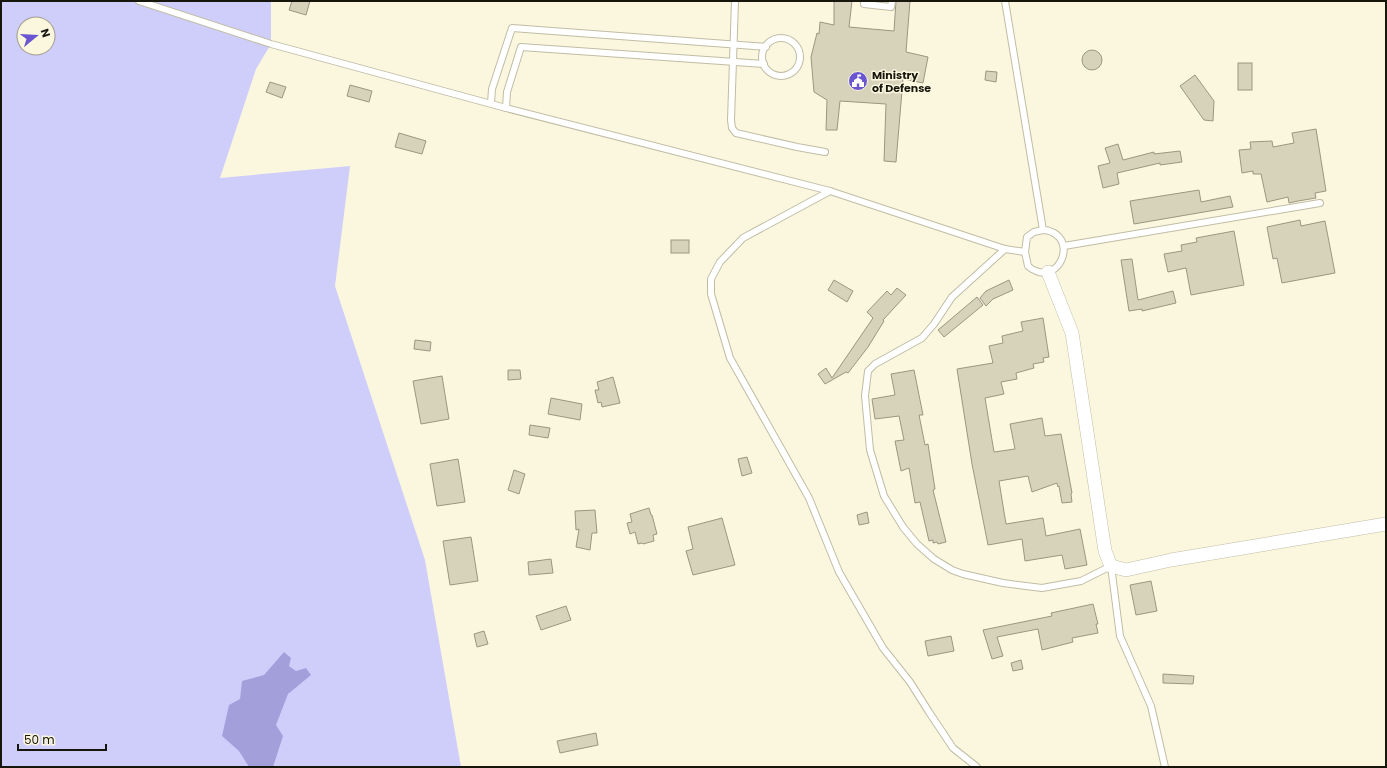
<svg xmlns="http://www.w3.org/2000/svg" width="1387" height="768" font-family="Poppins,sans-serif">
<style>
.green{fill:#cfcefb;fill-rule:evenodd}
.water{fill:#a29fdb}
.building{fill:#d7d3bb;stroke:#9a9680}
.lines{fill:none;stroke-linecap:round;stroke-linejoin:round}
.lane-casing{stroke:#c0bda5;stroke-width:8}
.street-casing{stroke:#c0bda5;stroke-width:14}
.lane{stroke:#fff;stroke-width:6}
.street{stroke:#fff;stroke-width:13}
.labels{text-anchor:middle;dominant-baseline:central;stroke-width:3;stroke-linejoin:round;paint-order:stroke}
.poi-label{font-size:11px;font-weight:bold;fill:#17160d;stroke:#fbf7df;text-anchor:start}
</style>
<rect width="100%" height="100%" fill="#fbf7df"/>
<!-- green -->
<path class="green" d="M 1,1 L 271,1 L 271,44 L 256,69 L 220,178 L 350,166 L 335,286 L 425,560 L 461,767 L 1,767 ZM 24,24 L 48,24 L 48,48 L 24,48 Z"/>
<!-- water -->
<polygon class="water" points="284,652 291,658 289,666 296,671 306,668 311,675 288,694 276,725 283,736 273,767 249,767 239,751 222,736 229,705 240,699 242,681 264,675"/>
<!-- building -->
<g class="building">
<polygon points="292,1 310,1 306,15 289,10"/>
<polygon points="834,1 852,1 849,27 894,31 896,1 910,1 906,52 928,57 923,83 903,79 896,162 884,161 886,104 840,101 837,130 826,130 827,100 814,92 811,57 817,33 819,34 820,22 834,25"/>
<circle cx="1092" cy="60" r="10"/>
<rect x="1238" y="63" width="14" height="27"/>
<polygon points="986,71 997,72 996,82 985,80"/>
<polygon points="1195,75 1214,101 1213,121 1204,120 1180,86"/>
<polygon points="270,82 286,87 282,98 266,92"/>
<polygon points="350,85 372,91 369,102 347,96"/>
<polygon points="1316,129 1326,191 1315,193 1316,198 1298,201 1289,203 1288,197 1267,202 1261,174 1253,174 1253,171 1242,173 1239,150 1251,149 1250,142 1272,141 1273,147 1294,143 1292,133"/>
<polygon points="399,133 426,141 422,154 395,147"/>
<polygon points="1118,144 1123,160 1154,152 1154,154 1180,151 1182,162 1160,165 1160,163 1117,173 1119,184 1103,188 1098,166 1110,163 1105,148"/>
<polygon points="1199,190 1201,202 1230,196 1233,207 1134,224 1130,201"/>
<polygon points="1300,220 1301,226 1325,221 1335,273 1282,283 1277,258 1273,259 1267,227"/>
<polygon points="1234,231 1244,285 1191,295 1186,268 1168,272 1164,254 1182,251 1181,245 1197,242 1196,238"/>
<rect x="671" y="240" width="18" height="13"/>
<polygon points="1132,259 1138,300 1173,291 1176,303 1142,311 1142,309 1129,311 1121,260"/>
<polygon points="834,280 853,291 847,302 828,290"/>
<polygon points="1009,280 1013,290 993,299 986,306 980,298 986,291"/>
<polygon points="897,288 906,295 883,320 884,321 868,347 848,373 846,372 825,384 818,374 826,368 832,378 873,318 867,312 887,291 891,295"/>
<polygon points="977,297 983,305 944,337 938,330"/>
<polygon points="1043,318 1049,357 1043,358 1044,362 1033,364 1034,368 1016,373 1017,379 1001,382 1004,394 985,398 994,452 1015,449 1010,424 1042,418 1045,436 1061,434 1072,493 1071,494 1072,502 1062,503 1059,486 1058,487 1057,483 1032,492 1028,476 999,481 1006,524 1043,518 1046,536 1080,529 1087,565 1065,569 1062,555 1025,561 1022,539 988,545 972,464 957,369 993,363 989,346 1003,343 1002,336 1023,331 1021,322"/>
<polygon points="415,340 431,342 430,351 414,349"/>
<polygon points="508,370 520,370 521,379 508,380"/>
<polygon points="914,370 923,415 919,415 925,445 928,444 935,489 933,490 946,542 938,544 937,542 933,543 933,540 929,541 920,502 915,503 909,468 901,471 895,441 904,440 899,416 875,419 872,399 895,395 891,374"/>
<polygon points="442,376 449,419 421,424 413,381"/>
<polygon points="613,377 620,403 602,407 601,402 598,403 595,390 599,390 597,382"/>
<polygon points="551,398 582,404 580,420 548,414"/>
<polygon points="530,425 550,428 548,438 529,435"/>
<polygon points="747,457 752,473 742,476 738,459"/>
<polygon points="458,459 465,502 437,506 430,464"/>
<polygon points="514,470 525,474 519,494 508,490"/>
<polygon points="649,508 651,515 652,515 657,534 653,535 654,541 643,544 642,543 638,544 635,532 630,534 627,523 632,522 630,514"/>
<polygon points="595,510 597,533 592,533 590,550 576,547 579,529 576,530 575,511"/>
<polygon points="867,512 869,523 859,525 857,515"/>
<polygon points="722,518 735,565 693,575 686,551 693,549 688,527"/>
<polygon points="471,537 478,581 450,585 443,541"/>
<polygon points="551,559 553,573 529,575 528,562"/>
<polygon points="1151,581 1157,611 1136,615 1130,585"/>
<polygon points="1093,604 1098,624 1096,624 1098,633 1072,638 1073,642 1042,650 1038,629 997,637 1003,656 992,659 983,630 1052,616 1051,613"/>
<polygon points="566,606 571,620 541,630 536,616"/>
<polygon points="484,631 488,644 477,647 474,634"/>
<polygon points="951,636 954,651 928,656 925,641"/>
<polygon points="1021,660 1023,669 1013,671 1011,663"/>
<polygon points="1163,674 1194,676 1193,684 1163,683"/>
<polygon points="596,733 598,745 560,753 557,741"/>
</g>
<g class="lines">
<!-- lane casing -->
<g class="lane-casing">
<g id="lane">
<polyline points="139,1 271,44 506,108 830,191 1005,249 1025,252"/>
<polyline points="735,1 731,120 732,128 736,133 797,147 825,152"/>
<polyline points="864,1 864,4 891,7 892,1"/>
<polyline points="1005,1 1043,230"/>
<circle cx="781" cy="57" r="19"/>
<polyline points="491,103 492,89 512,28 766,47"/>
<polyline points="506,108 507,92 521,47 764,64"/>
<polyline points="830,191 743,238 720,262 711,279 711,294 730,358 809,498 839,572 883,648 910,682 929,712 953,748 977,767"/>
<path d="M 1043,230 C 1046,230 1050,231 1052,232 C 1076,243 1059,281 1036,271 C 1033,270 1030,268 1028,266 L 1025,252 L 1027,237 L 1034,232 Z"/>
<polyline points="1064,246 1320,203"/>
<polyline points="1005,249 952,297 934,324 922,338 875,364 868,371 865,396 870,450 884,496 903,527 917,544 934,559 952,570 963,574 1003,583 1042,588 1081,581 1111,566 1120,636 1151,706 1165,767"/>
</g>
</g>
<!-- street casing -->
<g class="street-casing">
<polyline id="street" points="1048,272 1072,333 1105,551 1111,566 1126,570 1171,560 1386,524"/>
</g>
<!-- lane -->
<use href="#lane" class="lane"/>
<!-- street -->
<use href="#street" class="street"/>
</g>
<!-- icons -->
<defs>
<g id="civic-disc" transform="scale(1)"><circle r="9.5" fill="#6956d0" stroke="#fbf7df"/><path d="M-.6-6.5H3V-4.5H.6V-3L4-1V1h2V6H-6V1h2V-1L-.6-3ZM-1.2 2.5V6h2.4V2.5Z" fill="#fff"/></g>
</defs>
<g fill-rule="evenodd">
<use href="#civic-disc" x="858" y="81"/>
</g>
<g class="labels">
<!-- poi labels -->
<g class="poi-label">
<text x="872" y="75">Ministry<tspan x="872" dy="13">of Defense</tspan></text>
</g>
</g>
<!-- border -->
<rect width="1387" height="768" fill="none" stroke="#17160d" stroke-width="4"/>
<!-- north arrow -->
<g transform="translate(36 36) rotate(72)"><circle r="19" fill="#fbf7df" stroke="#a09d8b"/>
<path d="M0-3L7 15L0 10L-7 15Z" fill="#6956d0"/>
<text y="-6" font-size="11" font-weight="bold" text-anchor="middle" fill="#17160d">N</text>
</g>
<!-- scale -->
<path d="M18 744v6h88v-6" fill="none" stroke="#17160d" stroke-width="2"/>
<text x="24" y="744" font-size="12" fill="#17160d" stroke="#fbf7df" stroke-width="3" paint-order="stroke">50 m</text>
</svg>
